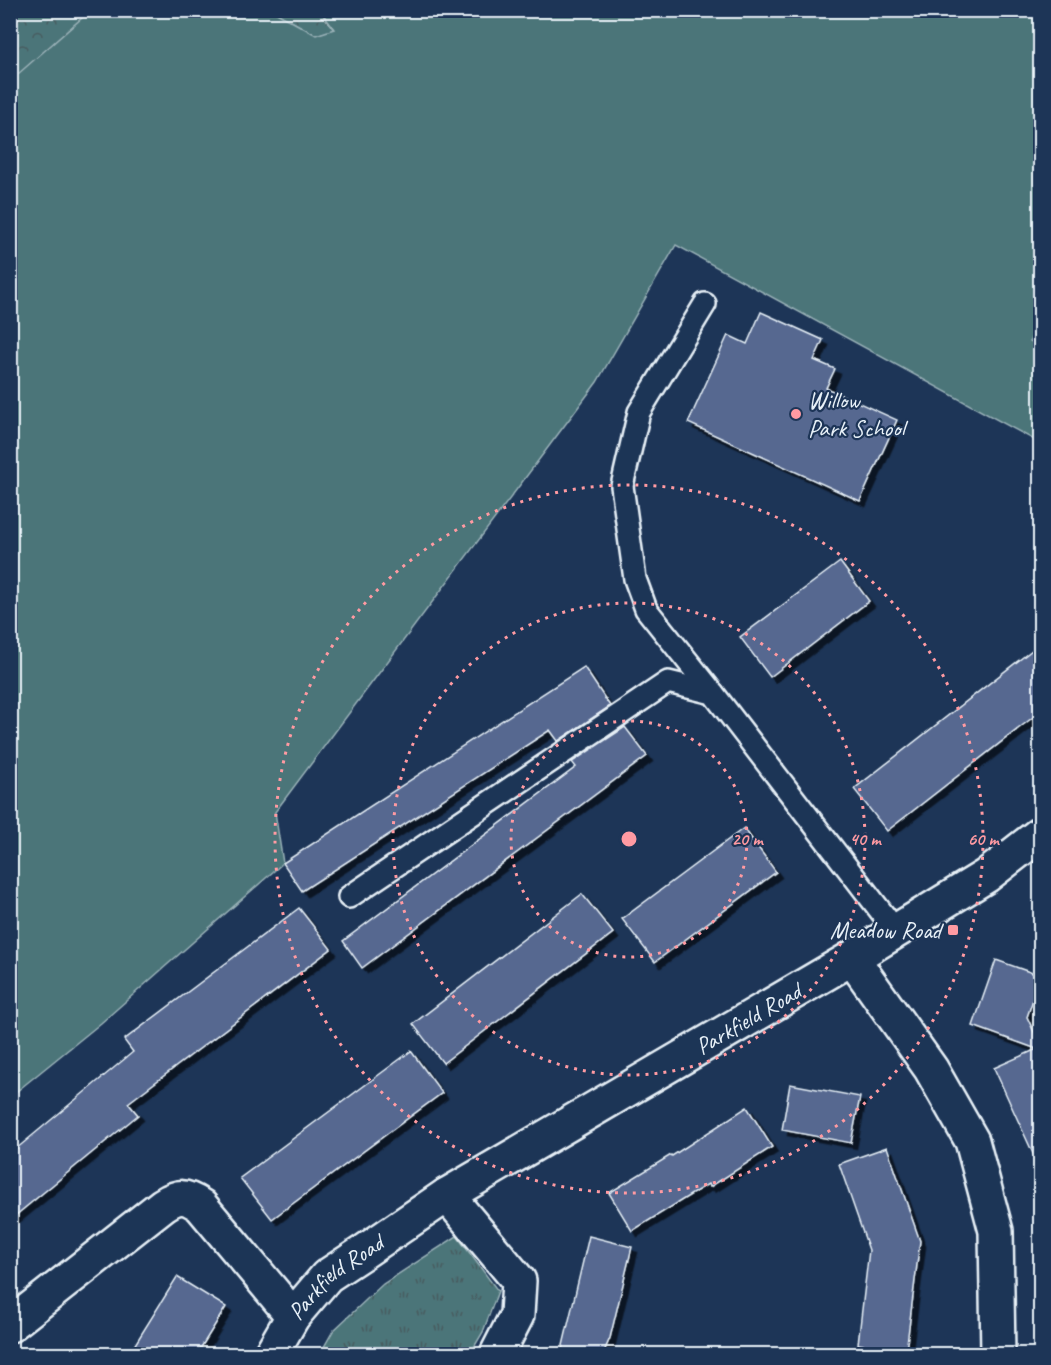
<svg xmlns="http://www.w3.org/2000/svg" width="1051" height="1365" font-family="Caveat,sans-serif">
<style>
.grass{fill:url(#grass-tufts);stroke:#9ab2b8;stroke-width:1.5}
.forest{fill:url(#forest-crowns);stroke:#9ab2b8;stroke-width:1.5}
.park{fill:#4b7479;stroke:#9ab2b8;stroke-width:1.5}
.building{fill:#566890;stroke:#e8f1f8;stroke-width:1.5;filter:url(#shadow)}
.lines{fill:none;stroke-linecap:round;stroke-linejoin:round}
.lane-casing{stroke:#e8f1f8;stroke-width:26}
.street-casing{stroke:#e8f1f8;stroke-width:38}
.secondary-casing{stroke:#e8f1f8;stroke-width:38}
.lane{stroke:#1d3557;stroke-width:21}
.street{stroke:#1d3557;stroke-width:33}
.secondary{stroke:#1d3557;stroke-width:33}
.ring{fill:none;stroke:#ff9aa2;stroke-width:3;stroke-dasharray:3 6}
.poi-dot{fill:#ff9aa2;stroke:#1d3557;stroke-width:2}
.labels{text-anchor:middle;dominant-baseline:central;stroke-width:4.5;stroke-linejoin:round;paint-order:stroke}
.poi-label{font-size:24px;fill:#e8f1f8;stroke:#1d3557;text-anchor:start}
.street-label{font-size:24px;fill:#e8f1f8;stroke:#1d3557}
.centre{fill:#ff9aa2;stroke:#1d3557;stroke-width:3}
.ring-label{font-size:18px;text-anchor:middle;font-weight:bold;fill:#ff9aa2;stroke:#1d3557;stroke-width:4.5;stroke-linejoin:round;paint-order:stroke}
</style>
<defs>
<pattern id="grass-tufts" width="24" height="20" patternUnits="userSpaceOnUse" patternTransform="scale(1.5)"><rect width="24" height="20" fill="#4b7479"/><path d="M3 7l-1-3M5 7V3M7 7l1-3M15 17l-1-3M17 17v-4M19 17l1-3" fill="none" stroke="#485c5f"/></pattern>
<pattern id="forest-crowns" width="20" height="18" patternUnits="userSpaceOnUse" patternTransform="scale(1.5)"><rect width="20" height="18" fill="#4b7479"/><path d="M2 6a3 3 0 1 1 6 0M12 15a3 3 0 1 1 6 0" fill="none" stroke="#485c5f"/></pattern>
<filter id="shadow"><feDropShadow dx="5.5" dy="5.5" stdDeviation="0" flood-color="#0009"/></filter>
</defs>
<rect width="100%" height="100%" fill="#1d3557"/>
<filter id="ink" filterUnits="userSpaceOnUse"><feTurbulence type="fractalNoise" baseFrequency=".0167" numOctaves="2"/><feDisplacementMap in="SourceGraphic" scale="12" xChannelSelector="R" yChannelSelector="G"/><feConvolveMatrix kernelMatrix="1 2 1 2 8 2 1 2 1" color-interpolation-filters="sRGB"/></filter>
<g filter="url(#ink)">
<!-- grass -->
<polygon class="grass" points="457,1236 498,1291 483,1332 470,1354 320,1354 333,1331 383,1284"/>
<!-- forest -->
<g class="forest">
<polygon points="11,11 90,11 11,81"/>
<polygon points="273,11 320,11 334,30 316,35"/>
</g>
<!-- park -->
<polygon class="park" points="320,10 1040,11 1040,318 1030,341 1040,347 1040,443 676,245 597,382 275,812 283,863 101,1023 11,1096 10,81 90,11 273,11 316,35 334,29"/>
<!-- building -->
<g class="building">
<polygon points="761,312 823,340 814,360 835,369 826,388 897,420 860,501 688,423 728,335 747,344"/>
<polygon points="840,562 869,601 770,677 740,637"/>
<polygon points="1041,643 1041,711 887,831 854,789"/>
<polygon points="584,667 610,706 558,741 550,730 302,891 283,863"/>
<polygon points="625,727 647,756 362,968 343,941 576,767 572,762"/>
<polygon points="744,828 776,872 655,962 622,919"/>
<polygon points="582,894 613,933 443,1063 413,1024"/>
<polygon points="299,908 331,949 128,1103 138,1115 10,1220 10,1154 133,1052 124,1040"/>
<polygon points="996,960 1041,976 1027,1017 1041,1047 1041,1171 994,1068 1037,1049 973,1026"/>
<polygon points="411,1051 442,1093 272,1219 240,1178"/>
<polygon points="790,1084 860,1097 851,1143 782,1130"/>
<polygon points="747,1107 772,1147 710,1187 708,1184 632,1231 609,1193 671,1155 672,1156"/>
<polygon points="887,1147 920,1241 906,1351 858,1344 869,1250 839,1164"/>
<polygon points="589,1236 632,1247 610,1338 603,1354 561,1354"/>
<polygon points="177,1277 226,1307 197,1354 129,1354"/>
</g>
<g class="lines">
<!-- lane casing -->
<g class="lane-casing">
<g id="lane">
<polyline points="705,304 639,412 622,486 635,579 646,609 713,693"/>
<polyline points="349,897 668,682 713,693 896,931"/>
</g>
</g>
<!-- street casing -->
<g class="street-casing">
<g id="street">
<polyline points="852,958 931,1069 972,1141 996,1231 998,1354"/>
<polyline points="447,1195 519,1281 517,1315 497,1354"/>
<path d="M 10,1325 L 163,1205 C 179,1195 185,1195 201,1206 L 293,1316"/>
</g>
</g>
<!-- secondary casing -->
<g class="secondary-casing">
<g id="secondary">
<path id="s1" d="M 271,1354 L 293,1316 L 327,1276 L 365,1251 L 447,1195 L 852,958 L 986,876 L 1040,834"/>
</g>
</g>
<!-- lane -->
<use href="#lane" class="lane"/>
<!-- street -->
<use href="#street" class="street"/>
<!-- secondary -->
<use href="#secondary" class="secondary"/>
</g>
</g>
<!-- distance rings -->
<g class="ring">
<circle cx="629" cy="839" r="118"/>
<circle cx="629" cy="839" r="236"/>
<circle cx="629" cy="839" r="354"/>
</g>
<!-- markers -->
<g class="poi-dot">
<circle cx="796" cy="414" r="6"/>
<rect x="947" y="924" width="12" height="12" rx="3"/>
</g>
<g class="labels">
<!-- poi labels -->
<g class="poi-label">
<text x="808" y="400">Willow<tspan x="808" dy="28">Park School</tspan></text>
<text x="941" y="930" text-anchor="end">Meadow Road</text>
</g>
<!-- street labels -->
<g class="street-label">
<text stroke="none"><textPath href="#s1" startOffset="590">Parkfield Road</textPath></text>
<text stroke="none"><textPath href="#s1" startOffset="102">Parkfield Road</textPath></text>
</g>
</g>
<circle cx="629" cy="839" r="9" class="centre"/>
<g class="ring-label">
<text x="747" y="845">20 m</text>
<text x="865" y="845">40 m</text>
<text x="983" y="845">60 m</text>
</g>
<!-- margin -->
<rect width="1051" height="1365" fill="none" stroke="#1d3557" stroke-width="36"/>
<rect x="18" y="18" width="1015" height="1329" fill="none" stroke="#e8f1f8" stroke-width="2" filter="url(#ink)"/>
</svg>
